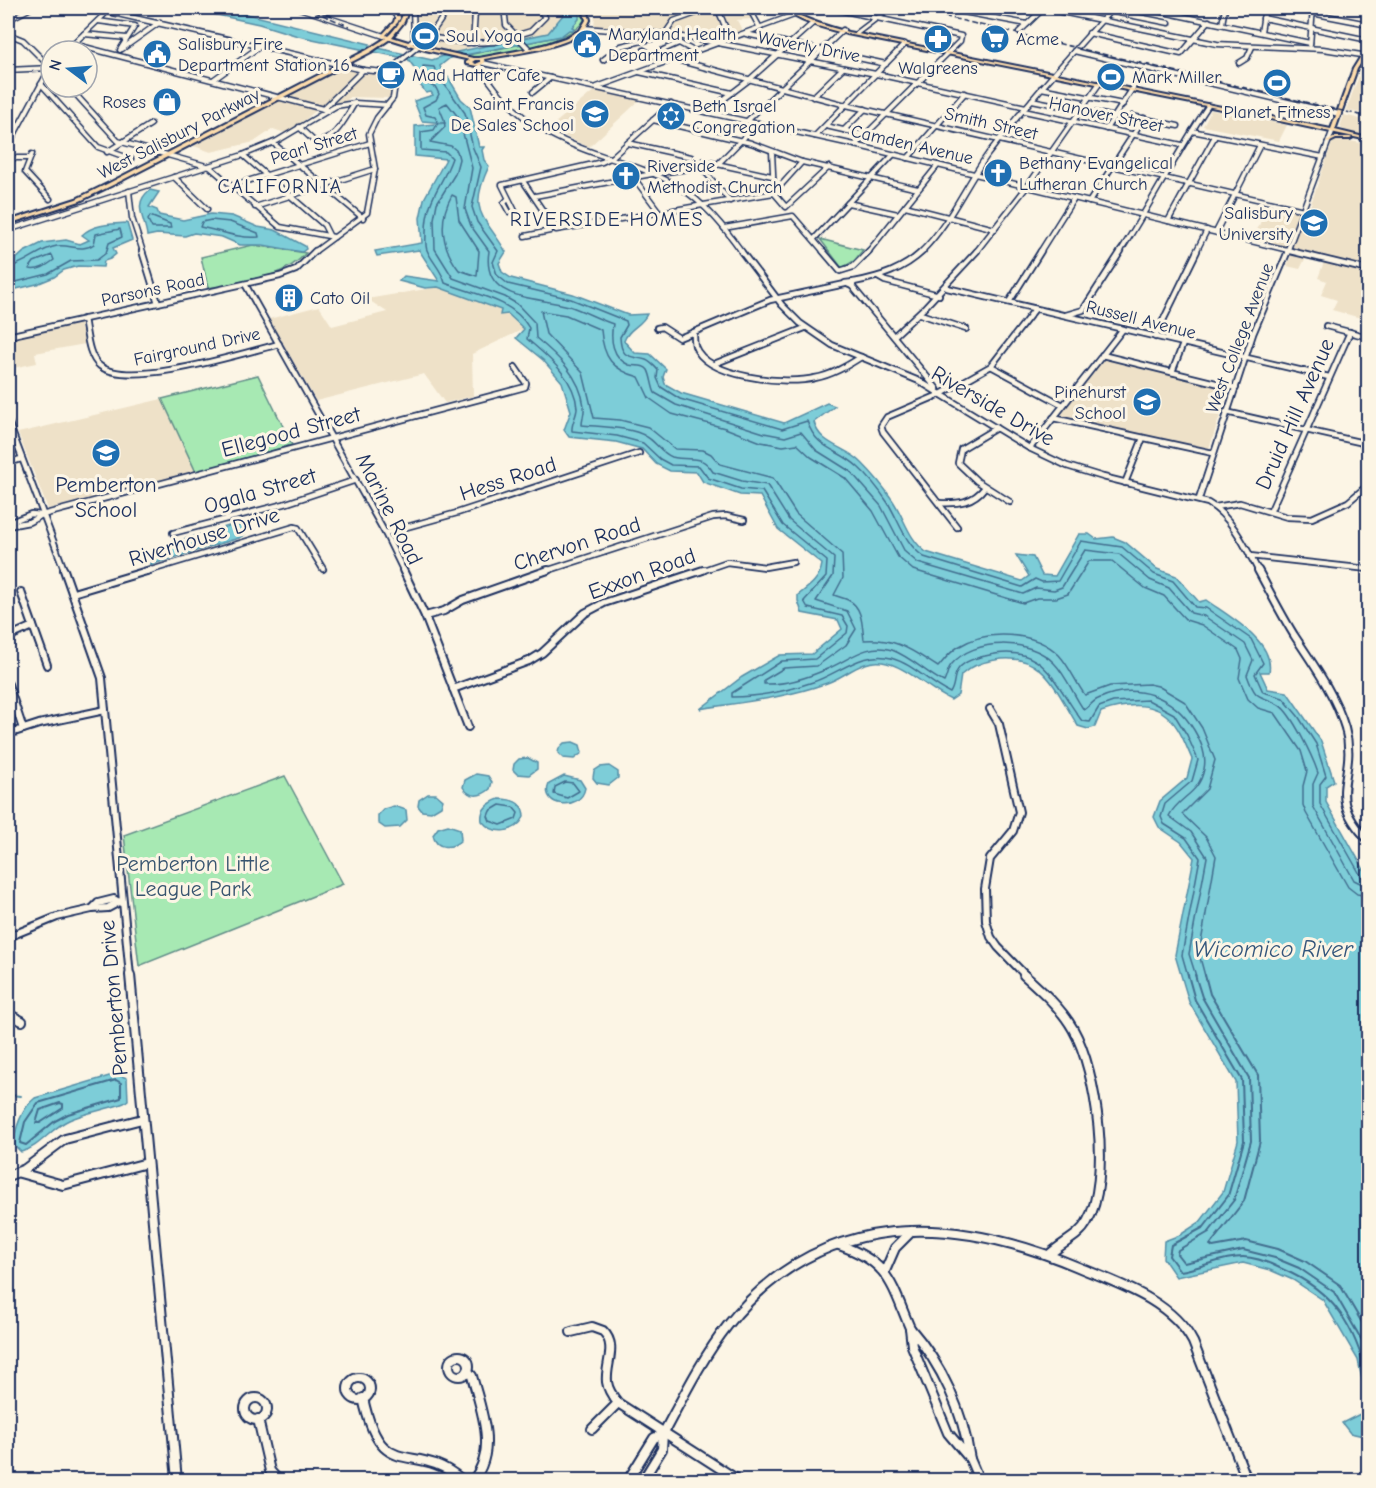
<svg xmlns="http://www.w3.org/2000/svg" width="1376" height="1488" font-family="'Comic Neue',sans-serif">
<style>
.built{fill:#eee1c8}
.green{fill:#a7e9b3;stroke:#618c88;stroke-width:1.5}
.water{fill:#7dcdd8;stroke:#568ea7;stroke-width:1.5}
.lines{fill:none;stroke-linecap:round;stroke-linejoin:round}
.shore-far1{stroke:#426e8f;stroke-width:1.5}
.shore{stroke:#426e8f;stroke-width:2}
.stream{stroke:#568ea7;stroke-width:2}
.minor-far3-casing{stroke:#1b2f5e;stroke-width:7}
.minor-far2-casing{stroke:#1b2f5e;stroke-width:8}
.minor-far1-casing{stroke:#1b2f5e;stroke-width:10}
.minor-casing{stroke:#1b2f5e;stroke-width:12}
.major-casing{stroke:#1b2f5e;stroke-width:4}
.minor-far3{stroke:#fcf5e5;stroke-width:4}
.minor-far2{stroke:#fcf5e5;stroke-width:4.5}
.minor-far1{stroke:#fcf5e5;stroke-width:6}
.minor{stroke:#fcf5e5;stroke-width:8}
.major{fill:#fddcac;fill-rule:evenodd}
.rail{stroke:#1b2f5e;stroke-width:1.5;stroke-dasharray:6 3;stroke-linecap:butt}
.labels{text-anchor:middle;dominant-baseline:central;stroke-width:6;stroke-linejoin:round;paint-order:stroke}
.far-poi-label{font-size:18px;fill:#1b2f5e;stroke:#fcf5e5;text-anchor:start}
.far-street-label{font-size:18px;fill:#1b2f5e;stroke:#fcf5e5}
.far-neighbourhood-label{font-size:20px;letter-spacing:1.5px;fill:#1b2f5e;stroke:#fcf5e5}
.street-label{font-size:22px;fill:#1b2f5e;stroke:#fcf5e5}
.poi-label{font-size:22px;fill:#1b2f5e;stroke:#fcf5e5}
.park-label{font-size:22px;fill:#37546f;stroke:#fcf5e5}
.water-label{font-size:24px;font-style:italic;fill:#34567c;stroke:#fcf5e5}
</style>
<rect width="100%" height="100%" fill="#fcf5e5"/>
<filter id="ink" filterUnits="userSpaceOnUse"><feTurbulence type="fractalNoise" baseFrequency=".0167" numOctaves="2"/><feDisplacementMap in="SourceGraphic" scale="12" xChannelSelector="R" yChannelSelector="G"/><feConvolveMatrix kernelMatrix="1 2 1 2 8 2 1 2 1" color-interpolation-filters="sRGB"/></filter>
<g filter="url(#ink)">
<!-- built -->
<g class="built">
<polygon points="451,8 473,8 470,41 433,36"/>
<polygon points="478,8 500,8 502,23 509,34 492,41 474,41"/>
<polygon points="507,8 534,8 542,16 529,30 517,33 509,25"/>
<polygon points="540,8 559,8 563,15 548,33 523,39 519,35 535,30 547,17"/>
<polygon points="591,8 747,8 752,19 737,20 743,32 715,41 677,34 594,27 595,15"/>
<polygon points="416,11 441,12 426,36 419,43 415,42"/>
<polygon points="431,38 470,44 469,50 450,53 422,46"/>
<polygon points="1368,60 1368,115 1346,110 1360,73"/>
<polygon points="340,68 391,74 390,98 350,97 345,102 321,106 306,119 285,133 273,129 254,142 211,152 191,145"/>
<polygon points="596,89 641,99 589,147 548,129"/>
<polygon points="1211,110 1287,125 1279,141 1203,126"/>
<polygon points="1344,115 1368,121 1368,137 1346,132 1340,127"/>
<polygon points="1337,139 1368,144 1368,320 1332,310 1337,300 1321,295 1327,281 1318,278 1324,262 1306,257 1300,269 1287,266 1292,254 1282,252 1284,247 1253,240 1263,216 1268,217 1273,205 1308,212 1332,143"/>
<polygon points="438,287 502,310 524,329 472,354 473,396 445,403 424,374 316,401 269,319 319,306 332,326 387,312 367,299"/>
<polygon points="80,323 85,344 35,353 37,363 8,369 8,338"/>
<polygon points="1104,358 1229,388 1209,449 1059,417"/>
<polygon points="162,399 196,472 48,509 18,433"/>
</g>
<!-- green -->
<g class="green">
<path d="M 571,8 L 580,8 L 584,20 C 574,42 485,61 463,56 L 560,36 L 569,30 L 573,30 L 571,27 L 577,21 L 579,14 Z"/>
<polygon points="820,239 863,250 854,261 842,268"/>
<path d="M 253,245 L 306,253 C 283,280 241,281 208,288 L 201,257 Z"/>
<polygon points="258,375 292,445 196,472 162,399"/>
<polygon points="285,776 343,884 139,966 124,835"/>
</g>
<!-- water -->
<g class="water">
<path d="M 185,8 L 222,8 L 370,44 L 369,46 L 432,60 L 452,53 L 548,33 L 563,15 L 559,8 L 571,8 L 579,14 L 579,19 L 572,27 L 574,28 L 573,30 L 569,30 L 561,36 L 450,58 L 440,66 L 444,77 L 448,77 L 461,99 L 470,107 L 479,147 L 484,147 L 482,150 L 484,160 L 489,166 C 467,214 484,214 506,252 L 499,263 L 502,272 L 511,278 L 573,294 L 628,315 L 647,314 C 642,326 628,328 624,341 L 635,353 L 650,354 L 666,369 L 663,377 L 665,384 L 681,393 L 784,423 L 827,403 L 835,406 L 814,422 C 819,445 847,447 862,463 C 872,473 883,486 891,498 C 904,516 908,539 926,552 L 1022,581 L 1029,576 L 1016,555 L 1033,557 L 1042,575 L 1055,576 L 1079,534 L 1089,534 L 1096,539 L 1113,537 L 1125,542 L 1157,569 L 1176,576 L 1199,602 L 1206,600 C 1228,616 1275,641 1269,672 L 1260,672 L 1268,689 L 1287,692 L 1321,741 L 1334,781 L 1326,786 L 1326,802 L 1368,877 L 1368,1408 L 1358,1360 L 1323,1300 L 1293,1280 L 1270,1270 L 1243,1263 L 1176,1277 L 1163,1258 L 1164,1241 L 1180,1235 L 1200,1222 L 1223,1192 L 1238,1141 L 1236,1082 L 1189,1002 L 1175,955 L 1194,858 L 1181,842 L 1159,827 L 1154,817 L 1160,801 L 1187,778 L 1192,759 C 1186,746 1180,728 1169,718 C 1152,700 1122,705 1101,712 L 1095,727 L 1088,729 L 1078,726 C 1056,691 1044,651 995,660 C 981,662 971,666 961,675 L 958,695 L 951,700 C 929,690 905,665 882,662 C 862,659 845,677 827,683 C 786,698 743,702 700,709 L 742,677 L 780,655 L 812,654 L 842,629 L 838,620 L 802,613 L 798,601 L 798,595 C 810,586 820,579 822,564 L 778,529 L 760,496 L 740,495 L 703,482 L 697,472 L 670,471 L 656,464 L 642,449 L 616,442 L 569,437 L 564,430 L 571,411 L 562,382 L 543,360 L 516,338 L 524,329 L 508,314 L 500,315 L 501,310 L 438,287 L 425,288 L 399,281 L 404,276 L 439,281 L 419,250 L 377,256 L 375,251 L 422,243 L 420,218 L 424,199 L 446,159 L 415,156 L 415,126 L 446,123 L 422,121 L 414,101 L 433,95 L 431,92 L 426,93 L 416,79 L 421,77 L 408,59 L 298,36 L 259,24 Z"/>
<path d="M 150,190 L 159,192 L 149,207 L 157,210 L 159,215 L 183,220 L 211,214 L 232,216 L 258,227 L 275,230 L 305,246 L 306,249 L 302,252 L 263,245 L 240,245 L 222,237 L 194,233 L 185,236 L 157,234 L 147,236 C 146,220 131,204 150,190 Z"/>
<path d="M 127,223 L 132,240 L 113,248 L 116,254 L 110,259 L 104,261 L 103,267 L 78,266 L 64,270 L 54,277 L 37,284 L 8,291 L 8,262 L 15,260 L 24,252 L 42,243 L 66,240 L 80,244 L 89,240 L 82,235 C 93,224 112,224 127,223 Z"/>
<polygon points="232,525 243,526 245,534 239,538 150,565 153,560 149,555 152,549"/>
<polygon points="573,742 580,745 582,753 574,759 563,758 558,753 559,748 564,743"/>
<polygon points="528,758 537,763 537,769 529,775 517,774 513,770 514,764 519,759"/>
<polygon points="609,766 618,772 618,778 609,785 597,783 593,778 594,771 600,767"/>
<path d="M 476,774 L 488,776 L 492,782 L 490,789 C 481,797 469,798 463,787 L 465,780 Z"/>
<path d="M 564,776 L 580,780 L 585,788 C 581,812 539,807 549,784 Z"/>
<polygon points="428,794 436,794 443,800 441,806 431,812 422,811 418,806 419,800"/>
<path d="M 499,799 C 512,799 524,802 524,817 C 516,833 494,836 482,821 C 480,809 488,803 499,799 Z"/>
<polygon points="394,806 406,810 407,820 400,827 385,828 378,823 378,815 384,809"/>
<path d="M 448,825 L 460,829 L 461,840 C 452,849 436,850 433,835 L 438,828 Z"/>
<path d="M 116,1074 L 127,1078 L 128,1100 L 124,1103 C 106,1110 86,1112 69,1120 C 51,1128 39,1148 21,1152 L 14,1145 C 14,1129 23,1107 35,1098 Z"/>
<polygon points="1368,1410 1368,1437 1350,1433 1342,1423"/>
</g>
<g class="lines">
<!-- shore-far1 -->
<g class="shore-far1">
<path d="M 452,195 L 456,197 L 459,220 L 479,251 L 477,276 L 459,270 C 441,247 438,220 452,195 Z"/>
<polygon points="150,216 170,224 171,228 152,228 148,220"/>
<path d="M 211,220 L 230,222 L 258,233 L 259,237 C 238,239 221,231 200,227 L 202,222 Z"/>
<path d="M 52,255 L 54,260 C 46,266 39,271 29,269 L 34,262 Z"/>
<path d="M 8,267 C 26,265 38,249 57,246 C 71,244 81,253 94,244 L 96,234 L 120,229 L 122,237 L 109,243 L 106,253 L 97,260 L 71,261 L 48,274 L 8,284"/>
<polygon points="565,782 573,783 579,791 567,798 554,794 555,787"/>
<polygon points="500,805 513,807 518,813 516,819 501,825 490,821 488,816 490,811"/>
<path d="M 1188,976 L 1182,955 L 1200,858 L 1186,838 L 1164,824 L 1161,817 L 1165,804 L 1192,781 L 1198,760 L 1187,735 L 1174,714 L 1148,700 L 1113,702 L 1099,707 L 1090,722 L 1082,721 C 1053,682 1044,641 985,656 C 975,658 962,662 957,671 C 953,678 955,686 950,693 C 929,683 913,664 891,658 C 863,650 838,674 813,682 C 787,691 760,697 732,697 L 732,693 L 782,661 L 815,659 L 847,633 L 848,626 L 842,616 L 808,608 L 804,601 L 826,577 L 827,561 L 783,525 L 762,491 L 741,489 L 708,478 L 699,466 L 671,465 L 660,459 L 643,443 L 617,436 L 572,431 C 571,423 577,416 577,408 C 575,378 548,357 527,339 L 529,328 C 513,299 473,294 445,283 C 442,270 432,262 427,250 C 425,245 426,238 426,232 C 426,198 442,187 452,158 L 446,152 L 421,150 L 421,132 L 434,130 L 438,123 L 435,117 L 426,115 L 423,107 L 436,100 L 439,94 L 436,88 L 426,83 L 423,66 L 434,67 L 439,81 L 445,85 L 465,113 L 473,148 L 481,167 L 472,207 L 477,222 L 498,251 L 493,262 L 497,275 L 508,284 L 571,299 L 626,321 L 627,325 L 620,337 C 621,361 632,355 646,360 C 651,362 655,367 658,370 L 657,378 L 661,387 L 680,399 L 782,429 L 807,421 C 817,451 838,448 858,467 C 868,476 880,491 888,503 C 900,523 905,544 924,557 L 1022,587 L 1035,579 L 1042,582 L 1058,581 L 1081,541 L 1122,547 L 1154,574 L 1173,581 L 1195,607 L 1206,608 L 1251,639 L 1263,663 L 1255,674 L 1263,692 L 1283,698 L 1298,716 L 1316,744 L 1326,776 L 1320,784 L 1320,804 L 1361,876 L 1368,879"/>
<path d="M 1196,976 L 1189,954 L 1207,857 L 1191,832 L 1169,816 C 1179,796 1199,795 1204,769 C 1207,755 1201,742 1194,730 C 1174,696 1135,681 1098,699 C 1093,701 1089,707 1084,710 C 1073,695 1067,676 1054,663 C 1030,638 974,637 951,665 C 947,670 947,677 944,682 C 926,673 911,657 892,650 C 867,642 849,660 827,669 C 807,678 786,685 764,684 L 764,680 L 784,668 L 817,666 L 846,645 L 856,629 L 847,611 L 816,601 L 833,576 L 834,558 L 789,520 L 767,485 L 742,481 L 713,472 C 701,452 691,462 672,457 C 661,453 656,442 647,437 C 632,427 600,427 582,425 C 582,419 585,413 584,406 C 580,376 558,356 536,338 L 535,323 L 517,304 L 505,297 L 453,278 L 435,249 L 434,219 L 437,203 L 455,174 L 459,159 L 457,151 L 451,146 L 430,142 L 445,127 L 444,119 L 439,107 L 447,103 L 459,118 L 472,168 L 465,209 L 471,226 L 489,251 C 481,302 535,296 569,306 C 584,311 598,319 613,324 C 610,339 612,358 629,365 C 635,367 644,364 648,370 C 651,375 652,387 655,393 L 676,405 L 764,433 L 785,437 L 801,432 L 816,450 L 851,472 L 881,506 L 905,552 L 918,563 L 1023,594 L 1036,588 L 1054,590 L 1062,587 L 1085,550 L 1119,554 L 1150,580 L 1169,588 L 1191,613 L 1204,616 L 1245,644 L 1253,660 L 1247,675 C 1257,703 1259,693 1279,705 C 1292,713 1313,758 1318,773 L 1313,784 L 1313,806 L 1354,880 L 1368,887"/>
<path d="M 1205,976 L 1199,954 L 1216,856 L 1206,837 L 1182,814 L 1207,789 L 1215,760 L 1202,728 L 1185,702 L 1158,686 L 1149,684 L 1110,686 L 1085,695 C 1076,683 1070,667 1059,655 C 1035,631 986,629 958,647 C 950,652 944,660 938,667 C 911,650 897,638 864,640 C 862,626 863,607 848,600 C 844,598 839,597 834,595 L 843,578 L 842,554 L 796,514 L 773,478 L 720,464 L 711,454 L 703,450 L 675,449 L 648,427 L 620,420 L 594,418 L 583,373 L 546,334 L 541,311 L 566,315 L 601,330 C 603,357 612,370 639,377 L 649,398 L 672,414 L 725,428 L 761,442 L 783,446 L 797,444 L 811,457 L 845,478 L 873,511 L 898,557 L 913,570 L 1023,603 L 1037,598 L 1056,598 L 1068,594 L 1089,561 L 1112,561 L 1145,588 L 1164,596 L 1186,620 L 1202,625 L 1238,650 L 1242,659 L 1239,678 L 1248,699 L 1258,708 L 1275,713 L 1301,751 L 1307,771 L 1303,786 L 1303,805 L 1306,813 L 1348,887 L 1357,894 L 1368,896"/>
</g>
<!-- shore -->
<g class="shore">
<path d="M 1188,975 L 1195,1000 L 1242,1080 L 1244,1141 L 1228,1196 L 1204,1227 L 1171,1245 L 1169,1256 L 1180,1271 C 1201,1268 1221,1257 1243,1257 C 1256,1257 1270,1263 1282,1269 C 1334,1291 1355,1326 1368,1380"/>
<polyline points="1195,975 1202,997 1249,1078 1251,1141 1234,1200 1209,1232 1178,1250 1177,1254 1184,1263 1243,1250 1275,1258 1299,1268 1334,1292 1368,1351"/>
<polyline points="1205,975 1210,994 1258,1075 1260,1141 1244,1201 1210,1245 1213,1247 1246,1241 1278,1249 1305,1261 1340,1285 1368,1333"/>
<polygon points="116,1080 121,1083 121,1098 68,1114 55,1121 26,1145 20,1143 25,1122 38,1103"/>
<polygon points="60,1103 63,1104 63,1108 40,1123 36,1123 40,1110"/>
</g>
<!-- stream -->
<polyline class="stream" points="8,1095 21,1096"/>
<!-- minor-far3 casing -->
<g class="minor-far3-casing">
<g id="minor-far3">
<polyline points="91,8 363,70 396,73"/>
<polyline points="299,8 384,36"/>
<polyline points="390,8 398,18"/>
<polyline points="504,8 506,25 529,49"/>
<polyline points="710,8 719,12 730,38"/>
<polyline points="749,8 760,28"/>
<polyline points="830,8 961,36 960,41 855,145"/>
<polyline points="942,8 1027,24"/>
<polyline points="1042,8 1217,44 1323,49 1368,56"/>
<polyline points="1094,8 1169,23"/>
<polyline points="1144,8 1310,43"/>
<polyline points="1286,8 1368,24"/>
<polyline points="1357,8 1368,10"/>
<polyline points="413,9 446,11"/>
<polyline points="1263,18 1368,40"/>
<polyline points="8,20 31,8"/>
<polyline points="98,21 135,26 120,50"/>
<polyline points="1222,24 1225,8"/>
<polyline points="584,28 665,34 718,43 886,76 1026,107"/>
<polyline points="1019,32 1044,8"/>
<polyline points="1261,32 1265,8"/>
<polyline points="857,33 890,8"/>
<polyline points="1089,33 1181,54 1209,21"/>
<polyline points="8,34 23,40 51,68"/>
<polyline points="84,34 127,38"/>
<polyline points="665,34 674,21 710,8"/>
<polyline points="746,34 886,64"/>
<polyline points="674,36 675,41 694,51"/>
<polyline points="429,37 467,43 495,42 531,31 545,17 538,8"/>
<polyline points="473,43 475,12"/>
<polyline points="73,44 327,110"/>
<polyline points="409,44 414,40 413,8"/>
<polyline points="1310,45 1313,8"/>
<polyline points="122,49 160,22"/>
<polyline points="644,50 666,62"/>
<polyline points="663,50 679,43"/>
<polyline points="66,51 111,8"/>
<polyline points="1074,51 1339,114"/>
<polyline points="673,59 846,105 1304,210"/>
<polyline points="603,60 621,46 655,38"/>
<polyline points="483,63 855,145 1296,252"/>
<polyline points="1239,63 1247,58 1252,47"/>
<path d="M 479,65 C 510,117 550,139 606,157 C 631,165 656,173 679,187 C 705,203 725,228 742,252"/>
<polyline points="8,70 50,68"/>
<polyline points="639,72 732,93"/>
<polyline points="213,80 259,47"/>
<polyline points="41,84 98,147 131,159"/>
<polyline points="69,87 118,141 210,167 280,227 334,237"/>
<polyline points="597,87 794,15"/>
<polyline points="1041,88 1123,104"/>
<polyline points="533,92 550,78"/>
<polyline points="813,97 843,68"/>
<polyline points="1032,100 1115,117"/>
<polyline points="323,109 363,70"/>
<polyline points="1024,111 1182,145"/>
<polyline points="707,112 749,80 813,23"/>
<polyline points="1132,116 1178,126"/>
<polyline points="653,120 751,143 802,162 918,189"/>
<polyline points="747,121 843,30"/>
<polyline points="826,126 865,135"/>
<path d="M 299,127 L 315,142 C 335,142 345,118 355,103"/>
<polyline points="1106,129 1146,68"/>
<polyline points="844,130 865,109"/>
<polyline points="1192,131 1323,157"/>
<polyline points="815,136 905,44"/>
<polyline points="273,143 363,218"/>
<polyline points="628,143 691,157"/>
<polyline points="8,146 51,66"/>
<polyline points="107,152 151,124"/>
<polyline points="772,152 774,193"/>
<polyline points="32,154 25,172 50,199"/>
<polyline points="243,155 324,225 329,235"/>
<polyline points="8,158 30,158"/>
<polyline points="908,158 965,93"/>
<polyline points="703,161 772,176"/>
<polyline points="700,166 730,201"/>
<polyline points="174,177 207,209"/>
<polyline points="634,178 660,213"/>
<polyline points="523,181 556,230 774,193"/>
<polyline points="231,186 370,143"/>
<polyline points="129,191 132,218 143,252"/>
<polyline points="774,193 786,207 829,167"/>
<polyline points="774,193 802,162"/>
<polyline points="535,196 652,174 717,165 758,123"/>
<polyline points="508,199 504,203 509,212 516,213 502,185 602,162 612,157 671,104"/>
<polyline points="1089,202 1144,118"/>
<polyline points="848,203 898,214"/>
<polyline points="905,206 995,229"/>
<polyline points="255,207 375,169"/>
<polyline points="1168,221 1215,136"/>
<polyline points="724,228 793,216 824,252"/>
<polyline points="8,230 243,155 277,141 336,106 355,103 388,105"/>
<polyline points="1216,232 1260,145"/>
<polyline points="525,236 550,231"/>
<polyline points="814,239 893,155"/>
<polyline points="314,252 367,213 375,169 369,134 377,118 393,98 398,63 429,37 449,8"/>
<polyline points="868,252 938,165"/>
<path d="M 921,252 C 949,225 965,186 988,154 C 1027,103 1070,55 1113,8"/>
<polyline points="976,252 1029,184 1099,84"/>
<polyline points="1040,252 1074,198"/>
<path d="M 1120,252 C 1151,204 1176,154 1208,106"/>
<polyline points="1196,252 1207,230"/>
<polyline points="1287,252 1332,132"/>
</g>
</g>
<!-- minor-far2 casing -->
<g class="minor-far2-casing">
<g id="minor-far2">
<polyline points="142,251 158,303"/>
<path d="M 741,251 L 782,305 L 800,323 L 832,345 L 919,381 L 1029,448 L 1067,466 L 1103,477 L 1208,503 C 1232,517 1246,548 1259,572"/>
<polyline points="823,251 840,271 853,267 869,251"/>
<polyline points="1290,251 1368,270"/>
<polyline points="878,277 885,281 939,295"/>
<path d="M 854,282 C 880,277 903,270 923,251"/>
<polygon points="854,282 852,286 845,283"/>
<polyline points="245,284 385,533 404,572"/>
<path d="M 845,284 L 770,300 L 694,332 C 694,336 694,342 695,346 C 706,378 787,385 815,378 C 832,375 847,366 861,357"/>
<polyline points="852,286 937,389"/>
<polyline points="947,288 1329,377"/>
<polyline points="1009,302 1041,251"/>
<polyline points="920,314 966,329"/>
<polyline points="1066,315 1083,310 1121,251"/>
<path d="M 84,319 C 87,333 88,357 100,366 C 130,389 243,353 279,344"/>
<polyline points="1326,326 1368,337"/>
<polyline points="657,328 662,327 679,338 694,332"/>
<polyline points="8,336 280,276 296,270 315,251"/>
<polyline points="894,336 924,308 977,251"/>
<polyline points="1155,337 1197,251"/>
<polyline points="1102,355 1236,388"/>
<polyline points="714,364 805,328"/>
<polyline points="991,366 1063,405"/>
<polyline points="1172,372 1183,344"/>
<polyline points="1226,412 1368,444"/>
<polyline points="1053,418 1213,453"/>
<polyline points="8,421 65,572"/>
<polyline points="996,428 961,449 958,463 977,481 1010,502"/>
<polyline points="1030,448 1123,329"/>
<polyline points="8,463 21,459"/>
<polyline points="1125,483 1143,438"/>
<polyline points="1199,499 1253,334 1288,251"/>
<path d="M 939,503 C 958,504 973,503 985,487"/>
<polyline points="1215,507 1240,503 1287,517 1312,518 1348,502 1368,485"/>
<polyline points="1271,510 1350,332"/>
<polyline points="8,523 31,514 42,515 525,387 526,383 515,367"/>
<polyline points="8,526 29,522 42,515"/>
<polyline points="957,527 883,432 881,426 887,417 941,394 991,366 1035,309"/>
<polyline points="173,533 284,504 356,480"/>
<polyline points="385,533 457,513 639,453"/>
<polyline points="1250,556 1368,569"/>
<polyline points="145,572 294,527 298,528 323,569"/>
<polyline points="543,572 713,517 726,516 744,520"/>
<polyline points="698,572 727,562 765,567 793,562"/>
</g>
</g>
<!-- minor-far1 casing -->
<g class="minor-far1-casing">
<g id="minor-far1">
<polyline points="64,570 102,678 130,976"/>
<polyline points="403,570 425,616 468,727"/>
<path d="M 1258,570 C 1270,592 1281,614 1294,635 C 1313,664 1335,694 1345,728 C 1359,778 1322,793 1368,840"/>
<polyline points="21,592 47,665"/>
<polyline points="73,593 150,570"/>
<polyline points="425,616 444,611 463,600 548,570"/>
<polyline points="8,637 33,626"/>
<polyline points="8,684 23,729"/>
<polyline points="453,689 529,661 542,653 585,613 604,603 703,570"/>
<polyline points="990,709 999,724 1019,812 1013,831 990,859 985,889 986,921 991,937 998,947 1026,976"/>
<polyline points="8,734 39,724 105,710"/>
<polyline points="92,909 108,908 121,901"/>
<polyline points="8,937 57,917 92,909 98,903 114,899 119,902"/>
</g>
</g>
<!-- minor casing -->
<g class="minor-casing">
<g id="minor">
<polyline points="130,975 177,1480"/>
<path d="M 1024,975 C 1042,991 1061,1008 1073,1029 C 1097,1071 1112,1180 1087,1222 C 1079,1237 1061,1243 1049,1255"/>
<polyline points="8,1014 22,1021"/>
<polyline points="20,1173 63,1185 147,1163"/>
<polyline points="8,1176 25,1169 65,1139 142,1119"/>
<path d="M 839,1245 C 889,1262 891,1283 910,1328"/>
<polyline points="885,1271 895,1248 912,1231"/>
<path d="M 910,1328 C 942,1365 963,1411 970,1459 L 948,1433 L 912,1346 Z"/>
<path d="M 571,1332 L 592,1327 L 603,1331 C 618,1346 605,1364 607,1382 C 608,1390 613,1397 618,1403 L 738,1480"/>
<circle cx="459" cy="1366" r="10"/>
<path d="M 468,1371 L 472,1376 C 481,1410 498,1450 473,1480"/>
<circle cx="359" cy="1389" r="11"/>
<path d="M 363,1398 C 382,1486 413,1438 462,1480"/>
<circle cx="256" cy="1409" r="11"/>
<polyline points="258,1419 270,1471 278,1480"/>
<polyline points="592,1429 618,1403"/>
<polyline points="970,1459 979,1480"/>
<polyline points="628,1480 654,1438 663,1434"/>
<path d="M 643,1480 L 662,1449 L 663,1434 C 683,1397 702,1358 728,1325 C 821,1208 952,1214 1078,1267 C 1119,1284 1171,1300 1193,1342 L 1247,1480"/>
</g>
</g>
<!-- major casing -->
<g class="major-casing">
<g id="major">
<path d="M 398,8 L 402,8 L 398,22 L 386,35 L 388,36 C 397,28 402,19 405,8 L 409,8 L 404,22 L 392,37 L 428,48 L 473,58 L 479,58 L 527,49 L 547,44 L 565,38 L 580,30 L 586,20 L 583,8 L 587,8 L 590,20 C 588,24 585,29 582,32 C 563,49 509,54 484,59 L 485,63 L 477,66 L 466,64 L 466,62 L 470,60 L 425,50 L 390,39 L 371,52 L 113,185 L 80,201 L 8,224 L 8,221 L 76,199 L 109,183 L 367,50 L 386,38 L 381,36 L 394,22 ZM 475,60 L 480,60 L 480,62 L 476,64 L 472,62 Z"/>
<path d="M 782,8 L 786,8 C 805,20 826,26 848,32 L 1331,129 L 1353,69 L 1366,48 L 1368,48 L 1368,52 L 1357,69 L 1335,130 L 1368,138 L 1368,140 L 1256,116 L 847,34 C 824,28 800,23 782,8 Z"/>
<polygon points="1335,137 1350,137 1352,138 1350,139 1336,139 1328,143 1326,142"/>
</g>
</g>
<!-- minor-far3 -->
<use href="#minor-far3" class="minor-far3"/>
<!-- minor-far2 -->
<use href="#minor-far2" class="minor-far2"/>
<!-- minor-far1 -->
<use href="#minor-far1" class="minor-far1"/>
<!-- minor -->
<use href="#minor" class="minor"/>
<!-- major -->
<use href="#major" class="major"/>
<!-- rail -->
<g class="rail">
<polyline points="306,8 349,26"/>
<polyline points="909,8 1368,117"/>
</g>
</g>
</g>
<!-- icons -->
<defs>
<g id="stadium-disc" transform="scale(1.5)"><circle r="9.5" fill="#1f6fb2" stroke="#fcf5e5"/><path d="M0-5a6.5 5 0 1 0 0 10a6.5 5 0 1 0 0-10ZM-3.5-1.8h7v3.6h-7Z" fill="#fff"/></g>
<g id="pharmacy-disc" transform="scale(1.5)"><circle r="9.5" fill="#1f6fb2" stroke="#fcf5e5"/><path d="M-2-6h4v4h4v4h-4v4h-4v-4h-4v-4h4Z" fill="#fff"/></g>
<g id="supermarket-disc" transform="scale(1.5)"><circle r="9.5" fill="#1f6fb2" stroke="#fcf5e5"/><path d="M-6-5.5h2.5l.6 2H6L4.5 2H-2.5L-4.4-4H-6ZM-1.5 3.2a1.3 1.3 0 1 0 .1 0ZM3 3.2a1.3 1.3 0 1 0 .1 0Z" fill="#fff"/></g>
<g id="civic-disc" transform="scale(1.5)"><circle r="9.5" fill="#1f6fb2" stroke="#fcf5e5"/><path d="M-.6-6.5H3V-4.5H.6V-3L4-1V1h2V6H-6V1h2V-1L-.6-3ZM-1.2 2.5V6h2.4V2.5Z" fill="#fff"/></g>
<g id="cafe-disc" transform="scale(1.5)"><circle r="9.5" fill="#1f6fb2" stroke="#fcf5e5"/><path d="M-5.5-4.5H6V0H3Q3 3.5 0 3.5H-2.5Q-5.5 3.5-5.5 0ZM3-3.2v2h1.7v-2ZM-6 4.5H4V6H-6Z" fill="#fff"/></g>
<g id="shop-disc" transform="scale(1.5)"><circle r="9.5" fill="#1f6fb2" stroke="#fcf5e5"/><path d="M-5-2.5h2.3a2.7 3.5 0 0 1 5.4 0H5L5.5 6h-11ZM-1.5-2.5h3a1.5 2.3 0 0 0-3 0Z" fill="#fff"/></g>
<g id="school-disc" transform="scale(1.5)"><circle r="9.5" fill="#1f6fb2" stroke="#fcf5e5"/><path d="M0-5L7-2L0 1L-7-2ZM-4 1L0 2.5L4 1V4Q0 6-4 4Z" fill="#fff"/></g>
<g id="synagogue-disc" transform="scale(1.5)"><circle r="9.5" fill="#1f6fb2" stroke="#fcf5e5"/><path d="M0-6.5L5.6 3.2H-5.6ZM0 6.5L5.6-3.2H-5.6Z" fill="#fff"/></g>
<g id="church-disc" transform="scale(1.5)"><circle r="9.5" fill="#1f6fb2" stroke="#fcf5e5"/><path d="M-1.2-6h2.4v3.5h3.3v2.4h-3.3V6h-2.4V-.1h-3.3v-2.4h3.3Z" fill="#fff"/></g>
<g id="university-disc" transform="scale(1.5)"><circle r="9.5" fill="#1f6fb2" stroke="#fcf5e5"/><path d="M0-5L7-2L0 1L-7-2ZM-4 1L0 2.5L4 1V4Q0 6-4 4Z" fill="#fff"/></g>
<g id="building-disc" transform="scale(1.5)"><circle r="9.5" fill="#1f6fb2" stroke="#fcf5e5"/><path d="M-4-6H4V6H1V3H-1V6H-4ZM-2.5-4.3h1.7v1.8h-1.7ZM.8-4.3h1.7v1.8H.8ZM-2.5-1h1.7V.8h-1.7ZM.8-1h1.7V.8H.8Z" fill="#fff"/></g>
</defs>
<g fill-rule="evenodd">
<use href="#stadium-disc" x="425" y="36"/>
<use href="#pharmacy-disc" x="938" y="39"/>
<use href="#supermarket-disc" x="995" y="39"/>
<use href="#civic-disc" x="587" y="44"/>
<use href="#civic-disc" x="157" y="54"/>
<use href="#cafe-disc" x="391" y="75"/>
<use href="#stadium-disc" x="1111" y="77"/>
<use href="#stadium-disc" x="1277" y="83"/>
<use href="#shop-disc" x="167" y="102"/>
<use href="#school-disc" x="595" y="114"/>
<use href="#synagogue-disc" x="671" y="116"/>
<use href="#church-disc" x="998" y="173"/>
<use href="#church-disc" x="626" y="176"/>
<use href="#university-disc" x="1314" y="223"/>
<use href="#building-disc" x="289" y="298"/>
<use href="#school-disc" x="1147" y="402"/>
<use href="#school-disc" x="106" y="453"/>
</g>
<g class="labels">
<!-- far-poi labels -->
<g class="far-poi-label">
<text x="608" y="34">Maryland Health<tspan x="608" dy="21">Department</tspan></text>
<text x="446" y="36">Soul Yoga</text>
<text x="1016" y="39">Acme</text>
<text x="178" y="44">Salisbury Fire<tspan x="178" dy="21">Department Station 16</tspan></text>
<text x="938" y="68" text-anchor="middle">Walgreens</text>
<text x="412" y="75">Mad Hatter Cafe</text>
<text x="1132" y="77">Mark Miller</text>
<text x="146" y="102" text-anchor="end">Roses</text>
<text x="574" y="104" text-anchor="end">Saint Francis<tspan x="574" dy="21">De Sales School</tspan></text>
<text x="692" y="106">Beth Israel<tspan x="692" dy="21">Congregation</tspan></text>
<text x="1277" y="112" text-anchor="middle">Planet Fitness</text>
<text x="1019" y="163">Bethany Evangelical<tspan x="1019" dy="21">Lutheran Church</tspan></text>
<text x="647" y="166">Riverside<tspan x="647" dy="21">Methodist Church</tspan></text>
<text x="1293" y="213" text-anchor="end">Salisbury<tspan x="1293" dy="21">University</tspan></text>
<text x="310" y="298">Cato Oil</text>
<text x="1126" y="392" text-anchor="end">Pinehurst<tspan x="1126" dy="21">School</tspan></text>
</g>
<!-- far-street labels -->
<g class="far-street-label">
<text transform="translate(809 47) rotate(11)">Waverly Drive</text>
<text transform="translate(1106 115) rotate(12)">Hanover Street</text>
<text transform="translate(991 124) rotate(13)">Smith Street</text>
<text transform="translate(179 134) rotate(-27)">West Salisbury Parkway</text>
<text transform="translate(912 145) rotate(13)">Camden Avenue</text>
<text transform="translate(314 146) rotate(-17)">Pearl Street</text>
<text transform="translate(153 290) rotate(-12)">Parsons Road</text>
<text transform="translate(1141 320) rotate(14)">Russell Avenue</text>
<text transform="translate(1240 338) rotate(-69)">West College Avenue</text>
<text transform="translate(197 347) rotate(-12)">Fairground Drive</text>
</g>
<!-- far-neighbourhood labels -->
<g class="far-neighbourhood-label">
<text x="280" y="186">CALIFORNIA</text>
<text x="607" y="219">RIVERSIDE HOMES</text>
</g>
<!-- street labels -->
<g class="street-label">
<text transform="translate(993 406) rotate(30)">Riverside Drive</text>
<text transform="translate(1295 414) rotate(-66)">Druid Hill Avenue</text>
<text transform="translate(291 432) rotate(-15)">Ellegood Street</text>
<text transform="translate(508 479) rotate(-18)">Hess Road</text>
<text transform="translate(260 491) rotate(-16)">Ogala Street</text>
<text transform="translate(389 509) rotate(63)">Marine Road</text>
<text transform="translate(204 537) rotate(-17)">Riverhouse Drive</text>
<text transform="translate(577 544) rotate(-18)">Chervon Road</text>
<text transform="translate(642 574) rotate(-20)">Exxon Road</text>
<text transform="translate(114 998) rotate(-95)">Pemberton Drive</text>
</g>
<!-- poi labels -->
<g class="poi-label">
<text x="106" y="485">Pemberton<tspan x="106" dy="25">School</tspan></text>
</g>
<!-- park labels -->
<g class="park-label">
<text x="193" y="864">Pemberton Little<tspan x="193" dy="25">League Park</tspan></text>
</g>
<!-- water labels -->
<g class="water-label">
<text x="1273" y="949">Wicomico River</text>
</g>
</g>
<!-- margin -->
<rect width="1376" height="1488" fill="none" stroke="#fcf5e5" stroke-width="30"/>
<rect x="15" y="15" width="1346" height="1458" fill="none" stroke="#1b2f5e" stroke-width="2" filter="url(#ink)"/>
<!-- north arrow -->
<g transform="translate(69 69) rotate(286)"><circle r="28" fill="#fcf5e5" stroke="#a2a6af" stroke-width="1.5"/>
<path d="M0-4.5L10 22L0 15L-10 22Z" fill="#1f6fb2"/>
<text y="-9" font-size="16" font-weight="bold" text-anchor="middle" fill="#1b2f5e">N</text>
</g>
</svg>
